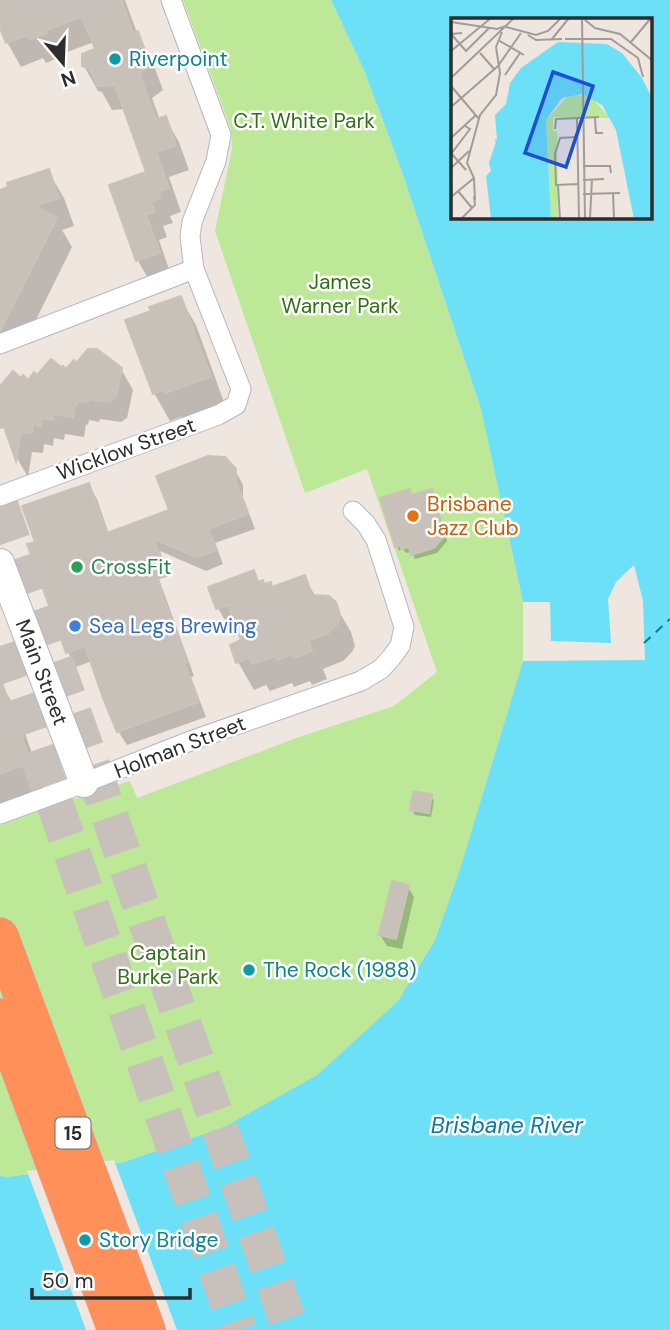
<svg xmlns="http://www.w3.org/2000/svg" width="670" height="1330" font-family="'DM Sans',sans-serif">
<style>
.green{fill:#bce898;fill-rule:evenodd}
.water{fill:#6ce0f6;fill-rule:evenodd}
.pier{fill:#efe6df}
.shadow{fill:#0003}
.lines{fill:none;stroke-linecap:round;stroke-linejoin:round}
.ferry{stroke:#067ba1;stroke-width:2;stroke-dasharray:9 7;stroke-linecap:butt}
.building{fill:#c8c1ba;stroke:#cbc2b8;stroke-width:2}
.highway-tunnel{stroke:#c8c1bb;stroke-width:37;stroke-dasharray:37 18;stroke-linecap:butt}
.street-casing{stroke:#b3b7c1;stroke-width:21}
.secondary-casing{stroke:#b3b7c1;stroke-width:30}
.highway-casing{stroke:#c8c8c8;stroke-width:38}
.street{stroke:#fff;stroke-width:19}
.secondary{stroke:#fff;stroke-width:28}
.highway{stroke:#ff905a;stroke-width:37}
.culture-dot{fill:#0f9aa8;stroke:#fff;stroke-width:2.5}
.food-dot{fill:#e8710a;stroke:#fff;stroke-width:2.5}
.leisure-dot{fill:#2e9e5b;stroke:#fff;stroke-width:2.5}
.shop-dot{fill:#3f7fe0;stroke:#fff;stroke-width:2.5}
.labels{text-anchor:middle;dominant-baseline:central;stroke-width:5;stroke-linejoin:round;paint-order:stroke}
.shield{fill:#fff;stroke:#6c6c6c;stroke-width:2}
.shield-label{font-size:19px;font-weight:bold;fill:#2d2d2d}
.culture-label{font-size:21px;fill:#0d838f;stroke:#fff;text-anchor:start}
.park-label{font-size:21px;fill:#327016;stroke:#fff}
.street-label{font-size:21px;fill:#2d2d2d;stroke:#fff}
.food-label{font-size:21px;fill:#c56008;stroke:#fff;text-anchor:start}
.leisure-label{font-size:21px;fill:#27864d;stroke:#fff;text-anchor:start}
.shop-label{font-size:21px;fill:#366cbe;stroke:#fff;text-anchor:start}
.water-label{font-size:23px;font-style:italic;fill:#067ba1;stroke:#fff}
.inset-river{fill:none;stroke:#6ce0f6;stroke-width:3.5}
.inset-road{fill:none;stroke:#a19c98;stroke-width:2}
.view{fill:#1d4ed8;fill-opacity:0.15;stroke:#1d4ed8;stroke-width:3.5}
.inset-edge{fill:none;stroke:#2d2d2d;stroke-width:3.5}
</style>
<rect width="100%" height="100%" fill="#efe6df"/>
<!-- green -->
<path class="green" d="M 183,0 L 331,0 L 364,70 L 400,166 L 481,409 L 523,602 L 523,661 L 460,869 L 435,940 L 398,1001 L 317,1075 L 224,1127 L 124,1162 L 7,1177 L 0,1176 L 0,823 L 130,781 L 137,798 L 299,737 L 394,706 L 437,672 L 367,469 L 305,493 L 215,231 L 232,149 L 231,129 ZM 409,489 L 411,495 L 432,489 L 445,535 L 434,548 L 411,555 L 409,547 L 402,549 L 400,545 L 395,547 L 380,498 Z"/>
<!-- water -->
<path class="water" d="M 331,0 L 670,0 L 670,1330 L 0,1330 L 0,1176 L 7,1177 L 124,1162 L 224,1127 L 317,1075 L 398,1001 L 435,940 L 460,869 L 523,661 L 523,602 L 481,409 L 400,166 L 364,70 ZM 453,19 L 651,19 L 651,217 L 453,217 Z"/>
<!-- pier -->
<g class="pier">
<polygon points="634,565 643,601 645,660 523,661 523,602 550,602 551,641 611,643 608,599 616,582"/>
<polygon points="114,1160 177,1330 86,1330 27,1171"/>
</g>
<!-- shadow -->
<g class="shadow">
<polygon points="0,0 125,0 137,33 151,58 163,90 152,98 160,120 165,118 179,142 189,170 169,177 181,212 170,216 173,223 163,226 167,237 159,240 172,278 152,285 138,261 111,186 148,173 125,109 112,110 102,92 98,91 84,66 97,50 94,42 59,55 60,57 46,63 43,58 21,67 7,42 0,23"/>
<polygon points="48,171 64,198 74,226 62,230 72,247 27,338 0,347 0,192"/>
<polygon points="180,298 196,325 225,405 183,420 181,417 170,421 154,393 153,312"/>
<polygon points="121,369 133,390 127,418 121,422 100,419 99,422 89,420 88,425 86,424 84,437 65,434 64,440 54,438 53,446 44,444 43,453 32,452 28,477 18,460 11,441 0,420 0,384 2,386 21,380 28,382 38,377 66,371"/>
<polygon points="235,470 243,485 243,497 255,529 215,543 223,564 206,571 160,551 169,576 159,579 194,676 191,677 206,717 127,745 118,731 92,661 76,667 68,652 37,543 88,485 97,499 109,534 171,511"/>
<polygon points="409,491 412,497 434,496 447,541 437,553 415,559 412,552 406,553 403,549 399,551 397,546"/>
<polygon points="254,572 260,583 272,588 304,577 316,597 334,603 351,632 355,646 352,652 343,661 323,669 327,679 312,685 310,681 294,687 292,683 270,691 266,685 254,690 238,662 243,641 240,634 234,636 218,608"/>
<polygon points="0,683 17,710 45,791 0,806"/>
<polygon points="431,796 434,801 431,817 415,815 412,810"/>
<polygon points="408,887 414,897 402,949 387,946 380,935"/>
</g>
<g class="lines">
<!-- ferry -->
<polyline class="ferry" points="644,643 670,619"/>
</g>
<!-- building -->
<g class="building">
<polygon points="0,0 122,0 122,2 133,33 138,31 150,65 139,73 156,119 166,116 176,145 156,152 169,188 158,191 160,198 151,202 155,212 146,215 160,253 136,261 109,185 146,172 115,85 97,86 90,69 82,66 82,54 95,49 82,17 46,30 47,33 30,39 28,35 6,43 0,28"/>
<polygon points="49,169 59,198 35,206 57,218 0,331 0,190 8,187 7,183"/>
<polygon points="181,296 211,377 165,393 164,389 153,394 125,320 151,311 149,307"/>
<polygon points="88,349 97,349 122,368 116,397 109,402 88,399 88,402 78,401 77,405 75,405 73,417 54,414 53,420 43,418 41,426 33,424 32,433 21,432 16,461 4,427 0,428 0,386 13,371 21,378 23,375 28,380 34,372 37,375 51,359 61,367 63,366 66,369 74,360 76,363"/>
<polygon points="208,456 225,457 236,469 236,481 248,514 208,529 217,550 196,557 154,539 162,561 152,564 187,662 184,663 199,702 117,732 103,698 85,646 66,653 27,544 35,542 22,506 89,483 107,533 169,510 156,476"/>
<polygon points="410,489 411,495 432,489 445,535 434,548 411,555 409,547 401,549 400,545 395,547 380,498"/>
<polygon points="254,570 258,582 263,580 264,584 271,582 272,587 305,575 312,595 329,596 336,602 339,611 340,617 337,624 327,634 308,640 312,651 294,658 293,654 277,660 275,656 252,664 250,657 236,663 230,645 241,640 228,605 216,609 208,587"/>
<polygon points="0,683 2,683 31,762 0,774"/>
<polygon points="413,791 432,794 429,813 410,810"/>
<polygon points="392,881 409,885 396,939 379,935"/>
</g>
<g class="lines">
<!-- highway-tunnel -->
<g class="highway-tunnel">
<polyline points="0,506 291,1330"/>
<polyline points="0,646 238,1330"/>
</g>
<!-- street casing -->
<g class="street-casing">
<g id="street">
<polyline points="0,344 194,269"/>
<polyline points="0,496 218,415 236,405 241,389 194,269 190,237 192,222 216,161 221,135 171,0"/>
<polyline points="0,814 84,783 185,743 361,681 381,669 391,658 400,646 404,627 376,540 366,524 353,511"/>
</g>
</g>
<!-- secondary casing -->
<g class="secondary-casing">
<g id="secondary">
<path id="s1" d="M 0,563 L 84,783"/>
</g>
</g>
<!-- highway casing -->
<g class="highway-casing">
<g id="highway">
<polyline points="0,936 147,1330"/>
<polyline points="0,1017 116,1330"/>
</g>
</g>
<!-- street -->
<use href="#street" class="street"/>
<!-- secondary -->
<use href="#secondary" class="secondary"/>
<!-- highway -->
<use href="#highway" class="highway"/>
</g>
<!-- markers -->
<g class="culture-dot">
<circle cx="115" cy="59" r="7"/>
<circle cx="249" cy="970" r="7"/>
<circle cx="85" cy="1240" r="7"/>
</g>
<circle class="food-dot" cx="413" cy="516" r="7"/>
<circle class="leisure-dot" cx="77" cy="567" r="7"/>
<circle class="shop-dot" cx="75" cy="626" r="7"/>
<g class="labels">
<!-- shield labels -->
<rect class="shield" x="55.5" y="1117.5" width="35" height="31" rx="5"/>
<g class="shield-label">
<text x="73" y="1133">15</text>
</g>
<!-- culture labels -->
<g class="culture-label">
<text x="129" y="59">Riverpoint</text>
<text x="263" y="970">The Rock (1988)</text>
<text x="99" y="1240">Story Bridge</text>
</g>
<!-- park labels -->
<g class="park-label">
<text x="304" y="121">C.T. White Park</text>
<text x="340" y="282">James<tspan x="340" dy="24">Warner Park</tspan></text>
<text x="168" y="953">Captain<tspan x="168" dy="24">Burke Park</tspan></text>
</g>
<!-- street labels -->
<g class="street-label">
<text transform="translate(126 449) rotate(-20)">Wicklow Street</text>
<text stroke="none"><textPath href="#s1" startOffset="117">Main Street</textPath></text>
<text transform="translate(180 747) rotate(-21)">Holman Street</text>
</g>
<!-- food labels -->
<g class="food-label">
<text x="427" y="504">Brisbane<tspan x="427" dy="24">Jazz Club</tspan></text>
</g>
<!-- leisure labels -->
<g class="leisure-label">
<text x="91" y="567">CrossFit</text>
</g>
<!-- shop labels -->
<g class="shop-label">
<text x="89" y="626">Sea Legs Brewing</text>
</g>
<!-- water labels -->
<g class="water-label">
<text x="507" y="1125">Brisbane River</text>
</g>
</g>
<!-- overview -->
<g transform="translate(451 18)">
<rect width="201" height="201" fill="#efe6df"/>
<path d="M 118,77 L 139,78 L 159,100 L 102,99 L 102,113 L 106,113 L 107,201 L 100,201 L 95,102 Z" fill="#bce898"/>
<path d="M 107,24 L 156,26 L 171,35 L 191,60 L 201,80 L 201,201 L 183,201 L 165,112 L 151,87 L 131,76 L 111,80 L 95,102 L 100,201 L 40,201 L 35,158 L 40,153 L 38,145 L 46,121 L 44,97 L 55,86 L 59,65 L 70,50 Z" fill="#6ce0f6"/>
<path class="inset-river" d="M 134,43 L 170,42 L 174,70 L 202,158M 144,43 L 160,52 L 173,69M 66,110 L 86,67 L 104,51 L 128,43M 76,201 L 71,172 L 46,123 L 89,97"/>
<path class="inset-road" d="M 131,0 L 134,201M 134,2 L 144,10 L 169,16 L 202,43M 0,4 L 46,11 L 55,8M 55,9 L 85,17 L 97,13 L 110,0M 11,15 L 0,16 L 15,33 L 38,10M 77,17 L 85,22 L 111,21M 101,21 L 118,0M 114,21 L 160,21 L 187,40 L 192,59M 47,22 L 73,37M 180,24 L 200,0M 0,33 L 40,0M 29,35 L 44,52M 54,57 L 69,35M 0,60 L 63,0M 0,68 L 28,101M 0,89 L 47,48 L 70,15M 126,100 L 128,201M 144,100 L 145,115 L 152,115M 104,111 L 105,101 L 148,99M 126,119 L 109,120 L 104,136 L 105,167 L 127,166M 0,120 L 25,97M 0,135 L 15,152M 0,136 L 19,111 L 14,108M 132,148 L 159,148 L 160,155M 0,150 L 18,133M 132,162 L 153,161M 107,167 L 109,201M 7,173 L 21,190M 162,175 L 163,201M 132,176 L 169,175M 0,179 L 23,160M 24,182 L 23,160 L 16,145 L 29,97 L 45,77 L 49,55 L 45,29 L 51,14M 10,201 L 24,187 L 23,178M 139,201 L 141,161"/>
<path class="view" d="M 102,54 L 142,68 L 115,149 L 74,135 Z"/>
<rect width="201" height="201" class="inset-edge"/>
</g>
<!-- north arrow -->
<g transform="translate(63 63) rotate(161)" stroke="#ffffff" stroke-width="5" paint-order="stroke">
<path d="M0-5L12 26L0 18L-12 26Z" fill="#2d2d2d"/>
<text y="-10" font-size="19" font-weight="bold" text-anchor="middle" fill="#2d2d2d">N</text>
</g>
<!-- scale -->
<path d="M32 1288v10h158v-10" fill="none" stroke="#2d2d2d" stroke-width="3.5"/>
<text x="42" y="1288" font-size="21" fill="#2d2d2d" stroke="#ffffff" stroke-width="5" paint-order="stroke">50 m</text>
</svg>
